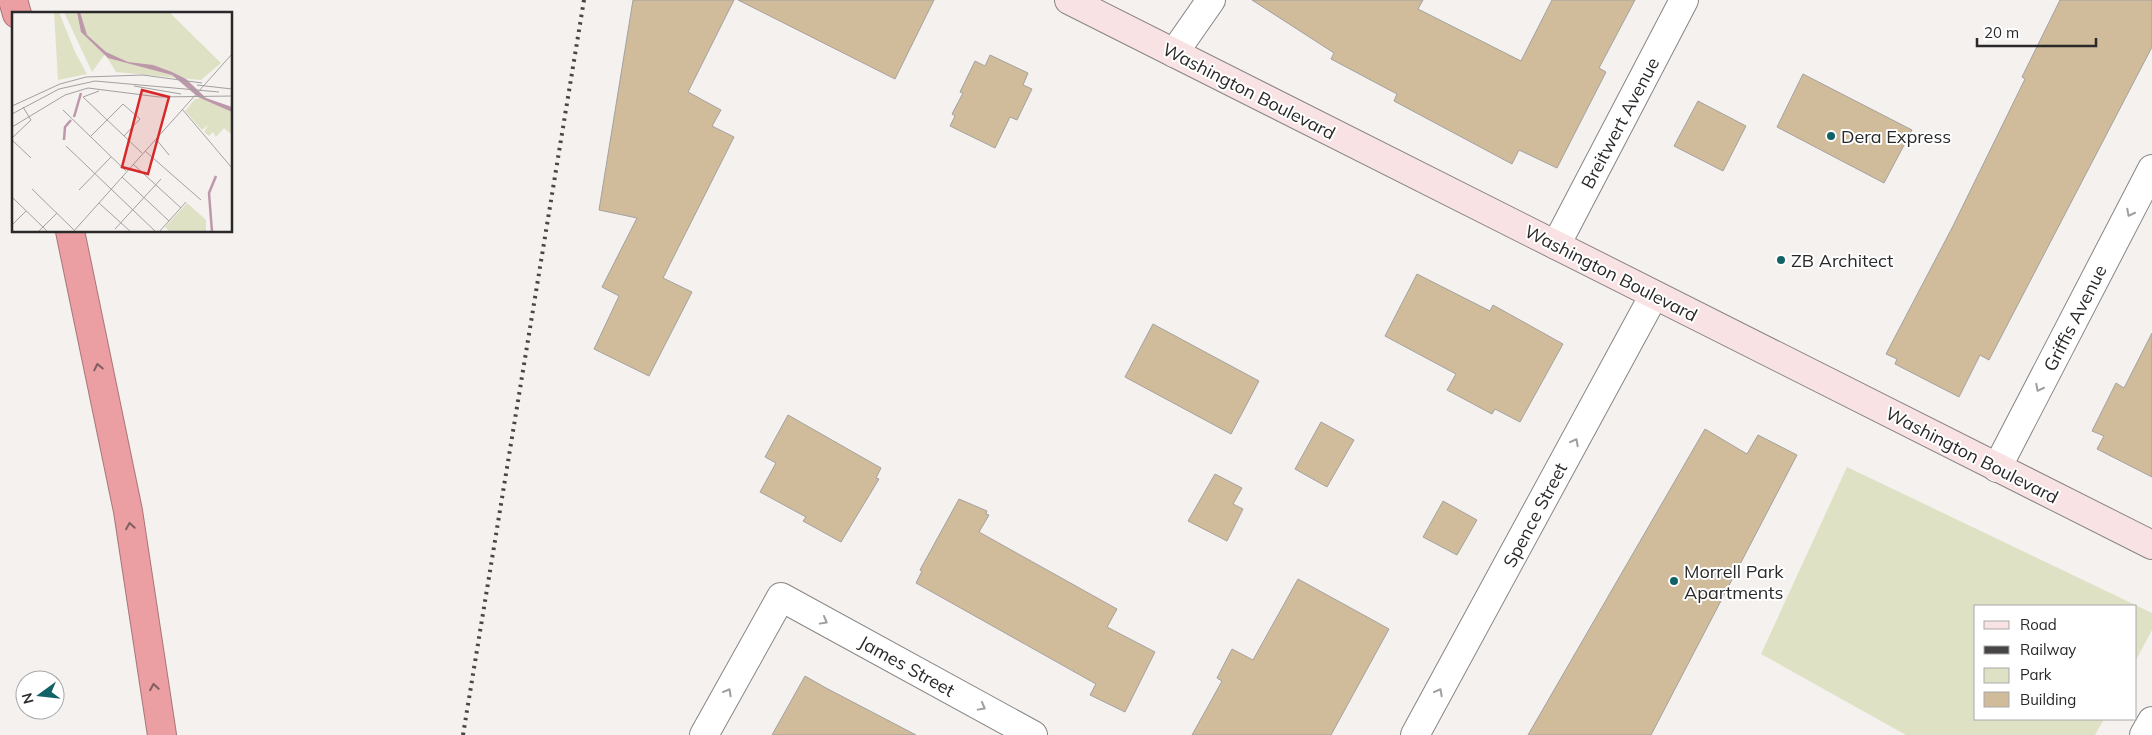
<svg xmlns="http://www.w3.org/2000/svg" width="2152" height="735" font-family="Mulish,sans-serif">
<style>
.green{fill:#dfe1c5}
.building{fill:#d0bb9b;stroke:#a4a29f}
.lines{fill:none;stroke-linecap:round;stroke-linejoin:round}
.street-casing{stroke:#888584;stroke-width:30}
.secondary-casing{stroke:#888584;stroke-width:30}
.highway-casing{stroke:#a87678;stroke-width:30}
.street{stroke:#fff;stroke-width:28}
.secondary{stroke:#f9e2e3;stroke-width:28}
.highway{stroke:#ec9fa2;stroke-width:28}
.rail{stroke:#474545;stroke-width:4;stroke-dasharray:2.5 5;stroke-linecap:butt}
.oneway{stroke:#9f9f9f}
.oneway2{stroke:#815e5f}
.poi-dot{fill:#126268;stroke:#fff;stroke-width:2}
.labels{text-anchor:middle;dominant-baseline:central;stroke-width:4;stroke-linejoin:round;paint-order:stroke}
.street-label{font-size:18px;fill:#2a2929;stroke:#fff}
.poi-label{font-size:18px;fill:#2a2929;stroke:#fff;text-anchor:start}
.inset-river{fill:none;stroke:#bc98aa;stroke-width:2.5}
.inset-road{fill:none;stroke:#a3a1a0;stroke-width:1}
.view{fill:#d62828;fill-opacity:0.15;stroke:#d62828;stroke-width:2.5}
.inset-edge{fill:none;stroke:#2a2929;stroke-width:2.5}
</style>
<rect width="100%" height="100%" fill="#f4f1ef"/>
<!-- green -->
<polygon class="green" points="1847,467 2152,613 2152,630 2136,660 2136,606 1976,606 1976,719 2104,719 2095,735 1906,735 1761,654"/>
<!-- building -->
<g class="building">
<polygon points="633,0 734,0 688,92 721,110 712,126 734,137 663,278 692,292 649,376 594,349 619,296 602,287 637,218 599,210"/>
<polygon points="738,0 934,0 895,79"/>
<polygon points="1252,0 1423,0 1418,9 1521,61 1552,0 1635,0 1599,68 1606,72 1557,168 1519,150 1512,164 1394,101 1397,94 1331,59 1334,53"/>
<polygon points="2060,0 2152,0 2152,47 1989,360 1980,355 1959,397 1895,364 1897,359 1886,354 1953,226 2025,79 2022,77"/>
<polygon points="990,55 1028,73 1023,85 1032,89 1017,120 1010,117 995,148 950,126 955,116 952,114 963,93 960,92 975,61 985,66"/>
<polygon points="1803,74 1912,130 1884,183 1777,127"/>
<polygon points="1698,101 1746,126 1723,171 1674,146"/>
<polygon points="1417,274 1490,311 1493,305 1563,344 1520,422 1495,409 1492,414 1447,390 1456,374 1385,336"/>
<polygon points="1153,324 1259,381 1231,434 1125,377"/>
<polygon points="2152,333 2152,477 2097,449 2104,436 2092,431 2116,383 2124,388"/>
<polygon points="788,415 881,468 876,478 879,479 841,542 803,521 806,517 760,492 776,463 765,457"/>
<polygon points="1321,422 1354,440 1327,487 1295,469"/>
<polygon points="1705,429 1747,454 1758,435 1797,455 1651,735 1528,735"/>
<polygon points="1215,474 1242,488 1233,504 1243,509 1227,541 1188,521"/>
<polygon points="959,499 987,511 986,514 989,515 979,532 1117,609 1107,627 1155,652 1125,712 1090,695 1096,684 916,583 922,571 920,570"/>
<polygon points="1443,501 1477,520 1457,555 1423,537"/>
<polygon points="1298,579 1389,629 1331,735 1192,735 1222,681 1217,678 1232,649 1253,660"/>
<polygon points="805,676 826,688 916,735 772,735"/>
</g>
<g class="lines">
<!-- street casing -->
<g class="street-casing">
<g id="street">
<polyline points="1174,53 1211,0"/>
<polyline points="1556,245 1684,0"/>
<polyline points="1997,468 2152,169"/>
<polyline points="704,735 781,597 1033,735"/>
<polyline points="1415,735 1654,295"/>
<polyline points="2144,735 2152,721"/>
</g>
</g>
<!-- secondary casing -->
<g class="secondary-casing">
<polyline id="secondary" points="1069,0 2152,545"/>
</g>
<!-- highway casing -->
<g class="highway-casing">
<g id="highway">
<polyline points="13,0 17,14"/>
<polyline points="70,231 128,511 162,735"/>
</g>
</g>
<!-- street -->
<use href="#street" class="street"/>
<!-- secondary -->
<use href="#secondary" class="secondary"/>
<!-- highway -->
<use href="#highway" class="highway"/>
<!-- rail -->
<polyline class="rail" points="463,735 584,0"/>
</g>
<!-- one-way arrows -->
<defs><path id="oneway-chevron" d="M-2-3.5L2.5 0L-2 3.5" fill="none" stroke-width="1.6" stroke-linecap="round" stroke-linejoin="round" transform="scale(1.25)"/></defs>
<g class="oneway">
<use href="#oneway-chevron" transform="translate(2130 213) rotate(117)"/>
<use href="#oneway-chevron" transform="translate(2039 388) rotate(117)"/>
<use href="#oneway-chevron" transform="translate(1575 442) rotate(-62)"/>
<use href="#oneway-chevron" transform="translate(824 621) rotate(29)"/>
<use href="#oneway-chevron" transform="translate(728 692) rotate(-61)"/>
<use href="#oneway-chevron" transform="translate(1439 692) rotate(-62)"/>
<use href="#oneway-chevron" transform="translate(982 707) rotate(29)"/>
</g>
<g class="oneway2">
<use href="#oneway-chevron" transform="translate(98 367) rotate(-102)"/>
<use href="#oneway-chevron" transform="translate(130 526) rotate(-99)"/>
<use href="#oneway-chevron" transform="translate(154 687) rotate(-99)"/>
</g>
<!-- markers -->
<g class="poi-dot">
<circle cx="1831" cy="136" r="5"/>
<circle cx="1781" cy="260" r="5"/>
<circle cx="1674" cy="581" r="5"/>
</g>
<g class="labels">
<!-- street labels -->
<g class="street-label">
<text transform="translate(1249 91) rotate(27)">Washington Boulevard</text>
<text transform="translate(1620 123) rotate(-62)">Breitwert Avenue</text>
<text transform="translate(1611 273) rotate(27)">Washington Boulevard</text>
<text transform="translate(2075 318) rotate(-63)">Griffis Avenue</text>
<text transform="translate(1972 455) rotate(27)">Washington Boulevard</text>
<text transform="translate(1535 515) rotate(-62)">Spence Street</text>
<text transform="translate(907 666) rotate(29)">James Street</text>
</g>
<!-- poi labels -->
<g class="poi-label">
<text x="1841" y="136">Dera Express</text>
<text x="1791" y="260">ZB Architect</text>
<text x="1684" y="571">Morrell Park<tspan x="1684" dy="21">Apartments</tspan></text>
</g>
</g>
<!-- overview -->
<g transform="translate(12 12)">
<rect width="220" height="220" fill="#f4f1ef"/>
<path d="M 42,0 L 47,0 L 63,40 L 75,62 L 46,68 ZM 52,0 L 157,0 L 209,51 L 189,68 L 104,60 L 93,42 L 80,60 ZM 190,86 L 220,100 L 220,123 L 212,116 L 204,125 L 201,120 L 197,124 L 192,120 L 196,113 L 190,118 L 173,99 L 183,87 ZM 175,191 L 194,208 L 194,220 L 158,220 L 153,215 Z" fill="#dfe1c5"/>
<path d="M 65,0 L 68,0 L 75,23 L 94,40 L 116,50 L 141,53 L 160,60 L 174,67 L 194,86 L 220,95 L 220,100 L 186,85 L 160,63 L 96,46 L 69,20 Z" fill="#bc98aa"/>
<path class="inset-river" d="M 62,105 L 69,81M 52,128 L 53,115 L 59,108M 200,220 L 197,181 L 204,164"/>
<path class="inset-road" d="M 185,73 L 220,77M 122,74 L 169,82M 87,79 L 71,85 L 130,141M 0,94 L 48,72 L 74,65 L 131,63 L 190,71M 170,97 L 220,156M 51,98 L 114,159M 0,102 L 47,77 L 83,69 L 207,80M 0,115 L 53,83 L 76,76 L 147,85 L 220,84M 78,125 L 111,92 L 128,107 L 112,124M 0,126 L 19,108 L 11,95M 144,127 L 157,143M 0,128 L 19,146M 54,134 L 144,220M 133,139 L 189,188M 121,152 L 169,196M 110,165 L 157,209M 20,177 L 62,218M 67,178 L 99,145M 0,185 L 36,220M 87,191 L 119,220M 0,213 L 14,199M 103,217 L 149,167M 26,220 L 45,201M 61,220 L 220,42M 147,220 L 174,190"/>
<path class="view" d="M 130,78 L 157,85 L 136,162 L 110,155 Z"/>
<rect width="220" height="220" class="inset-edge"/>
</g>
<!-- legend -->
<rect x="1974" y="605" width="162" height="115" fill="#ffffff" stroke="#aaa9a9"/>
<rect x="1984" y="621" width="25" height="8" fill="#f9e2e3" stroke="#aaa9a9"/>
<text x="2020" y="630" font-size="15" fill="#2a2929">Road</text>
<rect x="1984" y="646" width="25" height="8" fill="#474545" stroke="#aaa9a9"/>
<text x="2020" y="655" font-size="15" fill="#2a2929">Railway</text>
<rect x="1984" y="668" width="25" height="15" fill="#dfe1c5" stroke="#aaa9a9"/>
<text x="2020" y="680" font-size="15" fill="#2a2929">Park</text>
<rect x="1984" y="692" width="25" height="15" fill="#d0bb9b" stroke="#aaa9a9"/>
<text x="2020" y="705" font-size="15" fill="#2a2929">Building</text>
<!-- north arrow -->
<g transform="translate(40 695) rotate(255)"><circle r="24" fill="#ffffff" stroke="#aaa9a9"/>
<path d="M0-4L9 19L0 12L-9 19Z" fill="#126268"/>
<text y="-8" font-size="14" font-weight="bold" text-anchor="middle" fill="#2a2929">N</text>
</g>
<!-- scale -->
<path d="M1977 38v8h119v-8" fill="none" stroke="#2a2929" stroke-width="2.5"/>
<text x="1984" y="38" font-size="15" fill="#2a2929" stroke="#ffffff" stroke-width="4" paint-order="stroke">20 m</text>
</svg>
